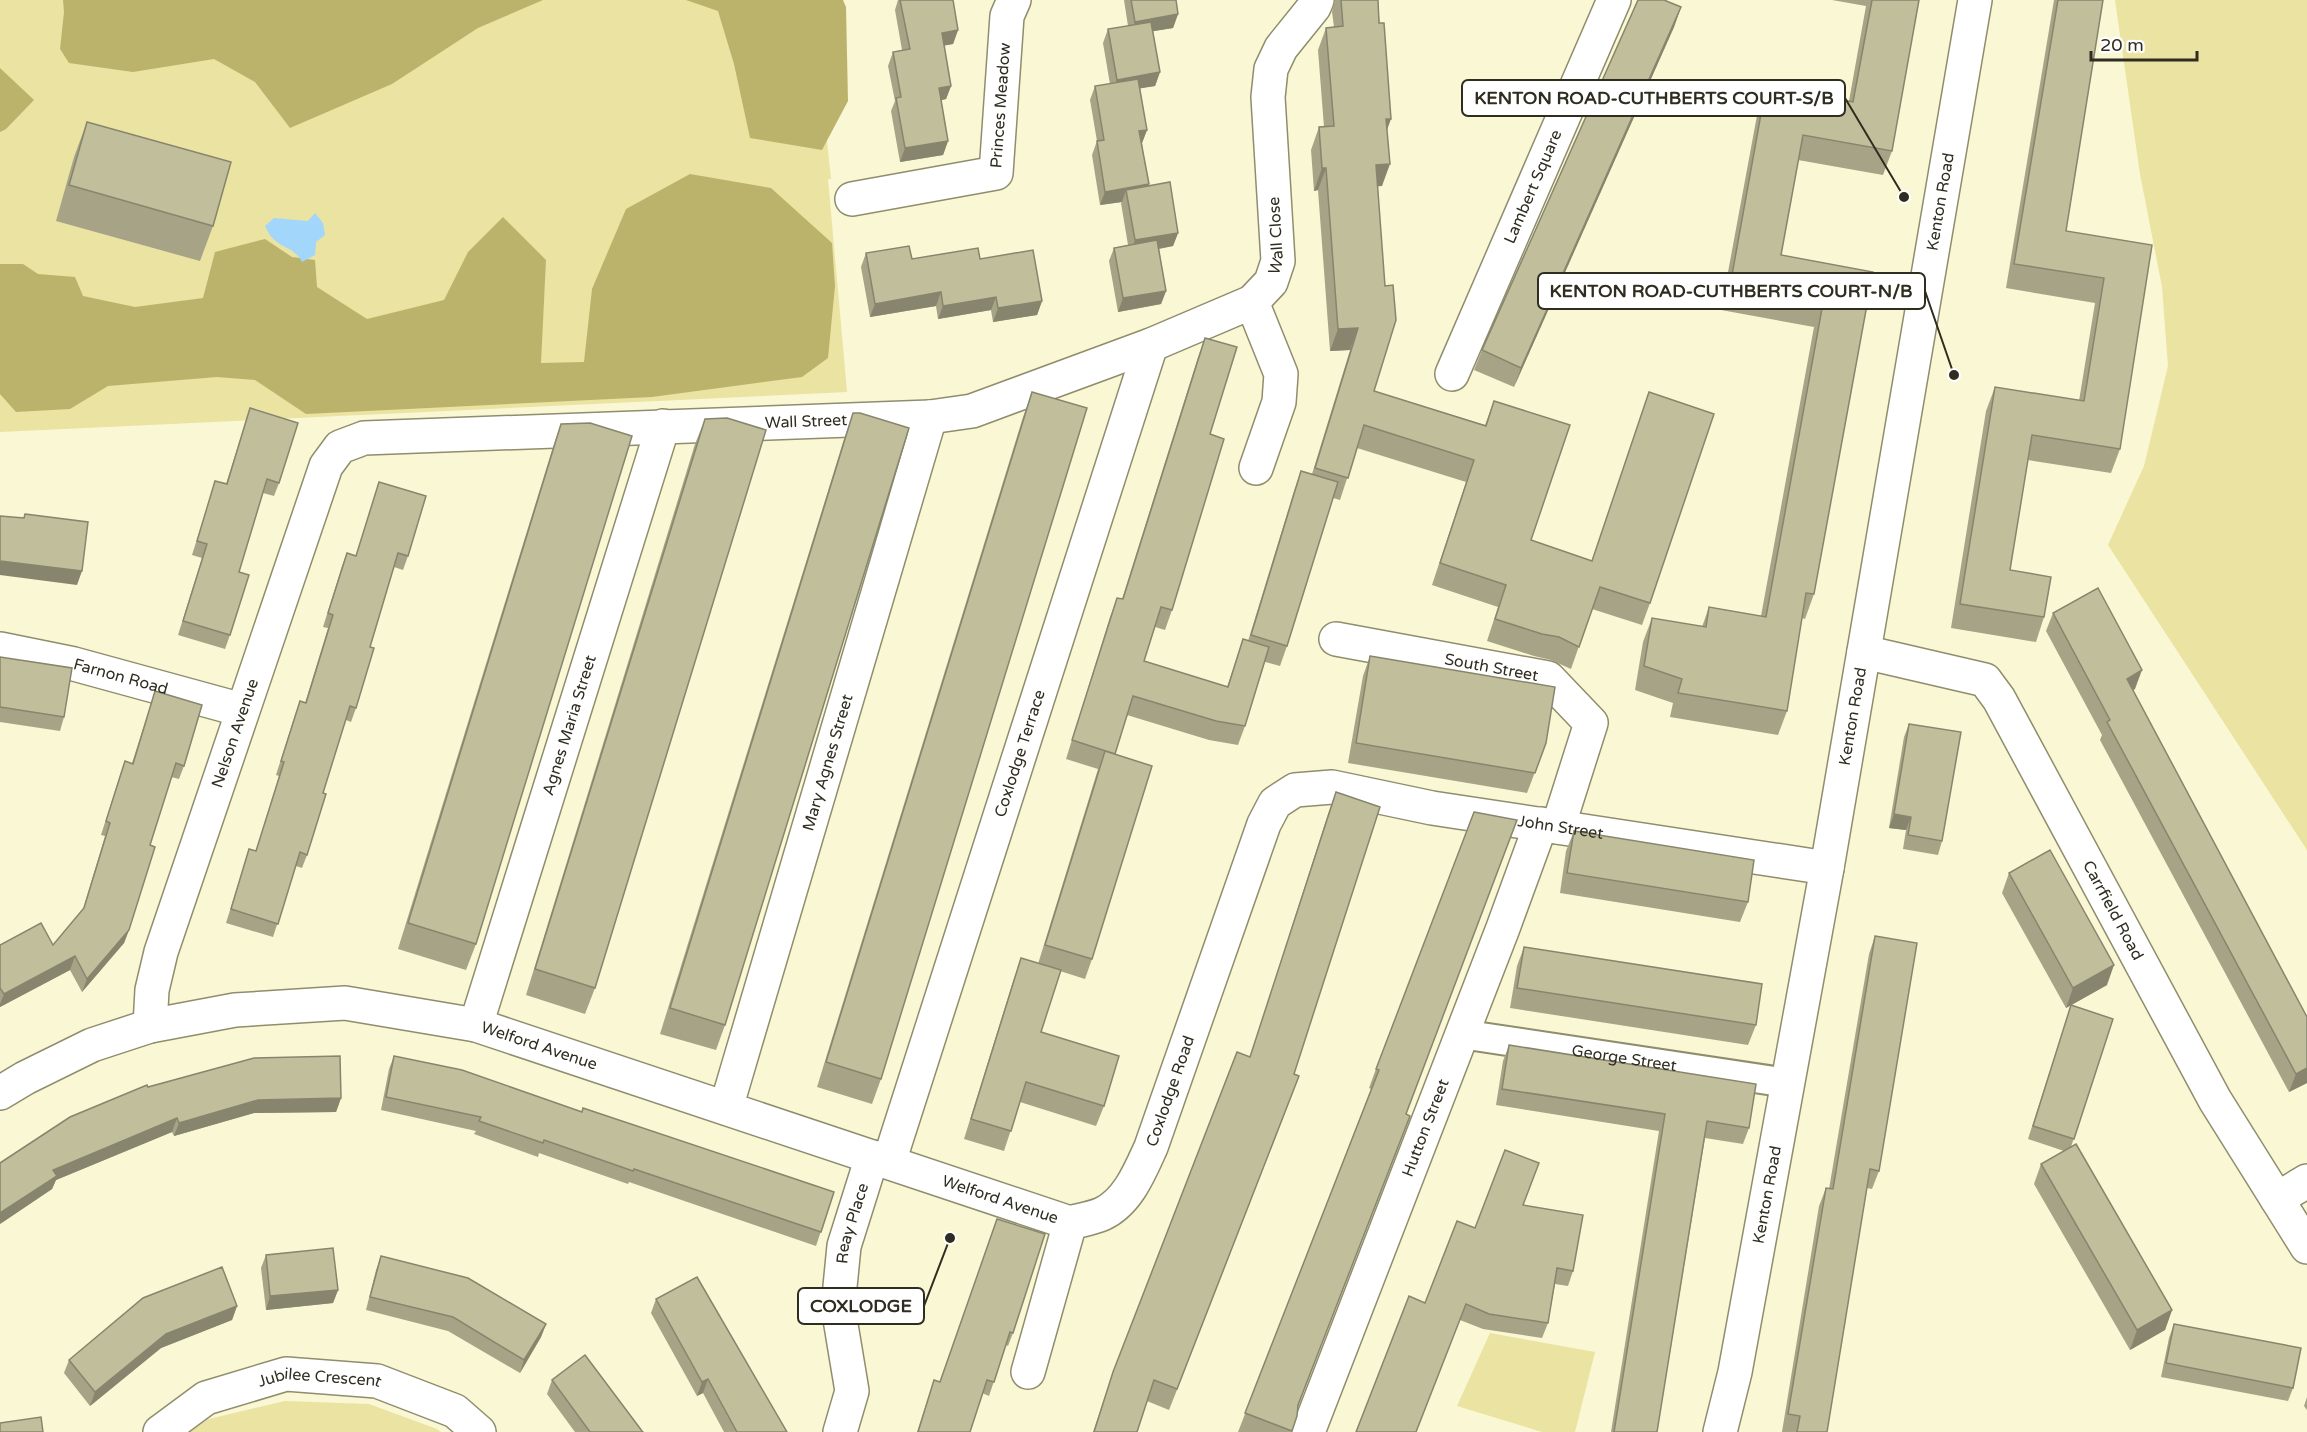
<svg xmlns="http://www.w3.org/2000/svg" width="2307" height="1432" font-family="'Varela Round',sans-serif">
<style>
.green{fill:#eae3a1}
.forest{fill:#bbb36c}
.water{fill:#a2d6fa}
.lines{fill:none;stroke-linecap:round;stroke-linejoin:round}
.pedestrian-casing{stroke:#908d6d;stroke-width:32}
.minor-casing{stroke:#908d6d;stroke-width:36}
.tertiary-casing{stroke:#908d6d;stroke-width:36}
.pedestrian{stroke:#fff;stroke-width:28}
.minor{stroke:#fff;stroke-width:33}
.tertiary{stroke:#fff;stroke-width:33}
.wall{fill:#a6a386}
.shaded-wall{fill:#87856d}
.building{fill:#c1be9c;stroke:#87856d;stroke-width:1.5}
.labels{text-anchor:middle;dominant-baseline:central;stroke-width:5;stroke-linejoin:round;paint-order:stroke}
.street-label{font-size:16px;fill:#2f2d20;stroke:#fff}
.leader{fill:none;stroke:#2f2d20;stroke-width:2}
.callout-dot{fill:#2f2d20;stroke:#fff;stroke-width:2}
.callout{fill:#fff;stroke:#2f2d20;stroke-width:2}
.callout-label{font-size:18px;text-anchor:middle;font-weight:bold;fill:#2f2d20}
</style>
<rect width="100%" height="100%" fill="#faf7d5"/>
<!-- green -->
<g class="green">
<polygon points="0,0 812,0 831,179 828,179 847,392 0,432"/>
<polygon points="2115,0 2307,0 2307,850 2108,545 2144,466 2168,366 2162,287 2140,174"/>
<polygon points="1490,1333 1595,1352 1575,1432 1542,1432 1457,1406"/>
<polygon points="285,1401 369,1404 437,1429 441,1432 189,1432 209,1419"/>
</g>
<!-- forest -->
<g class="forest">
<polygon points="63,0 543,0 478,28 392,84 290,128 255,82 214,59 133,72 69,63 60,49 64,12"/>
<polygon points="686,0 843,0 846,7 848,101 822,150 750,138 734,64 718,11"/>
<polygon points="0,68 34,100 6,129 0,132"/>
<polygon points="690,174 771,188 832,243 835,286 828,358 802,377 652,397 306,414 255,380 217,377 108,386 70,409 16,412 0,394 0,264 23,264 38,274 75,277 83,296 135,307 203,298 215,252 265,239 292,257 315,260 317,287 367,319 444,300 468,252 503,217 546,260 541,363 584,362 592,289 626,209"/>
</g>
<!-- water -->
<path class="water" d="M 315,213 L 323,223 L 325,235 L 316,242 L 315,255 L 302,262 C 292,243 276,251 265,226 L 274,218 L 308,221 Z"/>
<g class="lines">
<!-- pedestrian casing -->
<g class="pedestrian-casing">
<g id="pedestrian">
<path id="s1" d="M 1461,1034 L 1788,1083"/>
</g>
</g>
<!-- minor casing -->
<g class="minor-casing">
<g id="minor">
<path id="s2" d="M 852,199 L 996,173 L 1007,16 L 1014,0"/>
<polyline points="1252,302 1281,374 1279,402 1256,468"/>
<path id="s3" d="M 1452,374 L 1614,0"/>
<path id="s4" d="M 1336,639 L 1548,678 L 1591,723 L 1558,827"/>
<path id="s5" d="M 0,649 L 74,664 L 242,710"/>
<path id="s6" d="M 1864,652 L 1985,680 L 1999,699 L 2215,1100 L 2307,1247"/>
<path id="s7" d="M 476,1025 L 663,426"/>
<path id="s8" d="M 150,1026 L 152,990 L 161,952 L 326,466 L 340,447 L 364,438 L 930,417 L 972,411 L 1151,345 L 1252,302 L 1271,282 L 1278,261 L 1268,97 L 1271,69 L 1281,48 L 1314,7 L 1317,0"/>
<path id="s9" d="M 0,1093 L 25,1078 L 92,1045 L 150,1026 L 235,1010 L 345,1003 L 476,1025 L 1070,1223"/>
<path id="s10" d="M 726,1108 L 930,417"/>
<path id="s11" d="M 889,1162 L 1151,345"/>
<polyline points="2277,1199 2307,1181"/>
<path id="s12" d="M 1028,1372 L 1070,1223 C 1081,1220 1093,1218 1102,1214 C 1128,1202 1140,1171 1151,1147 L 1264,824 L 1275,803 L 1295,790 L 1332,787 L 1432,808 L 1827,868"/>
<path id="s13" d="M 160,1432 L 206,1398 L 286,1374 L 377,1381 L 455,1411 L 479,1432"/>
<path id="s14" d="M 840,1432 L 852,1391 L 838,1307 L 844,1246 L 872,1157"/>
<path id="s15" d="M 1308,1432 L 1503,928 L 1541,824"/>
</g>
</g>
<!-- tertiary casing -->
<g class="tertiary-casing">
<g id="tertiary">
<path id="s16" d="M 1720,1432 L 1735,1372 L 1827,868 L 1975,0"/>
</g>
</g>
<!-- pedestrian -->
<use href="#pedestrian" class="pedestrian"/>
<!-- minor -->
<use href="#minor" class="minor"/>
<!-- tertiary -->
<use href="#tertiary" class="tertiary"/>
</g>
<!-- wall -->
<g class="wall">
<polygon points="898,0 900,0 958,30 953,44 944,45 951,86 946,99 941,100 948,141 943,155 900,162 891,111 895,101 888,66 893,52 902,50 895,10"/>
<polygon points="1124,0 1176,0 1178,14 1173,28 1153,31 1160,72 1155,86 1140,88 1147,130 1142,143 1148,186 1178,233 1173,246 1159,249 1166,291 1161,304 1118,312 1109,261 1114,248 1128,245 1121,203 1122,202 1100,205 1092,155 1097,141 1090,100 1095,86 1110,84 1103,43 1108,29 1128,26"/>
<polygon points="1335,0 1378,0 1387,131 1382,186 1377,186 1374,391 1485,425 1494,401 1531,540 1592,561 1649,392 1650,603 1642,625 1592,609 1571,669 1551,660 1534,656 1487,641 1498,607 1432,585 1466,482 1357,448 1340,500 1333,498 1287,646 1280,666 1265,662 1245,726 1238,745 1209,740 1127,715 1115,754 1092,959 1085,979 1060,971 1041,1032 1104,1106 1096,1126 1020,1102 1004,1151 964,1139 1014,978 1021,958 1038,964 1098,769 1066,759 1110,617 1117,598 1122,599 1198,357 1205,338 1210,434 1172,610 1165,630 1155,627 1144,661 1227,687 1243,639 1248,641 1294,491 1301,471 1312,474 1350,350 1330,351 1318,190 1314,191 1311,150 1319,127 1324,127 1318,50 1326,28 1334,27 1332,12"/>
<polygon points="1832,0 1919,0 1892,151 1883,175 1798,160 1781,255 1873,272 1814,594 1805,619 1802,618 1787,711 1778,735 1670,717 1673,703 1635,690 1643,642 1652,618 1702,627 1709,607 1761,616 1814,327 1721,310 1758,110 1766,86 1849,101 1866,6"/>
<polygon points="2054,0 2103,0 2066,231 2152,245 2120,449 2111,473 2028,460 2010,570 2044,617 2036,642 1951,628 1986,411 1995,387 2079,401 2095,303 2006,288"/>
<polygon points="1681,7 1674,27 1514,387 1474,370 1482,350"/>
<polygon points="87,122 213,226 200,261 56,221 74,157"/>
<polygon points="866,253 912,259 980,259 1042,301 1037,315 993,322 991,310 938,319 936,306 870,317 861,267"/>
<polygon points="1032,392 881,1079 872,1104 817,1087 1023,417"/>
<polygon points="250,408 279,483 274,496 263,493 239,572 230,635 225,649 178,635 202,558 192,555 211,495 215,481 226,484"/>
<polygon points="853,413 725,1025 716,1050 660,1034 844,439"/>
<polygon points="705,419 595,988 585,1014 526,995 695,444"/>
<polygon points="561,424 476,944 466,970 398,949 552,450"/>
<polygon points="379,482 408,556 403,570 394,567 370,647 356,708 351,722 346,720 323,793 307,855 302,868 296,866 273,937 226,923 249,849 256,851 279,776 276,775 295,715 300,701 305,703 328,628 323,627 342,566 347,553 356,556"/>
<polygon points="2053,613 2135,689 2133,690 2307,1083 2289,1092 2100,740 2102,735 2046,631"/>
<polygon points="1370,656 1546,743 1527,793 1348,763 1363,676"/>
<polygon points="0,657 64,717 60,731 0,722"/>
<polygon points="155,691 184,766 179,779 171,777 150,845 129,930 124,943 82,992 70,970 0,1007 0,945 53,945 83,909 105,836 101,835 120,775 125,761 132,763"/>
<polygon points="1909,724 1942,841 1938,855 1903,849 1906,830 1889,828 1904,737"/>
<polygon points="1336,792 1294,1074 1299,1076 1291,1097 1169,1410 1147,1401 1137,1432 1093,1432 1113,1372 1250,1057 1328,814"/>
<polygon points="1474,812 1406,1114 1298,1407 1292,1432 1238,1432 1371,1089 1369,1088 1376,1069"/>
<polygon points="1574,831 1748,902 1740,922 1560,893 1566,851"/>
<polygon points="2009,873 2107,985 2066,1008 2002,893"/>
<polygon points="1875,936 1879,1171 1872,1189 1867,1188 1827,1432 1782,1432 1819,1206 1826,1188 1829,1189 1869,954"/>
<polygon points="1524,947 1756,1025 1748,1045 1510,1008 1517,966"/>
<polygon points="2071,1005 2113,1019 2071,1147 2172,1310 2165,1330 2130,1350 2034,1184 2041,1164 2064,1151 2028,1139"/>
<polygon points="1509,1045 1749,1128 1743,1144 1705,1138 1657,1432 1611,1432 1659,1131 1496,1105 1503,1061"/>
<polygon points="394,1056 582,1112 834,1192 816,1246 629,1182 628,1184 539,1153 538,1157 474,1134 476,1131 381,1110 389,1069"/>
<polygon points="148,1087 341,1098 336,1112 254,1113 174,1136 172,1132 56,1180 52,1189 0,1224"/>
<polygon points="1523,1205 1573,1271 1568,1286 1555,1284 1548,1323 1542,1338 1483,1329 1460,1320 1425,1303 1475,1228"/>
<polygon points="997,1219 1013,1333 1008,1346 1006,1345 989,1396 982,1393 970,1432 917,1432 934,1380 940,1382"/>
<polygon points="266,1255 338,1290 333,1303 266,1310 261,1268"/>
<polygon points="381,1256 546,1324 541,1337 520,1373 448,1331 366,1310 376,1270"/>
<polygon points="656,1299 787,1432 724,1432 703,1393 697,1396 651,1313"/>
<polygon points="237,1306 232,1320 161,1348 90,1406 64,1373 69,1360"/>
<polygon points="2174,1324 2293,1388 2288,1401 2161,1377 2169,1338"/>
<polygon points="552,1380 643,1432 575,1432 547,1394"/>
<polygon points="2307,1397 2307,1410 2304,1406"/>
</g>
<!-- shaded-wall -->
<g class="shaded-wall">
<polygon points="1681,7 1674,27 1514,387 1521,368"/>
<polygon points="1178,14 1173,28 1130,35 1135,22"/>
<polygon points="958,30 953,44 937,47 942,33"/>
<polygon points="1160,72 1155,86 1112,93 1117,80"/>
<polygon points="951,86 946,99 934,102 939,88"/>
<polygon points="1386,119 1391,119 1383,141"/>
<polygon points="1147,130 1142,143 1139,131"/>
<polygon points="948,141 943,155 900,162 905,148"/>
<polygon points="1390,164 1382,186 1368,187 1376,165"/>
<polygon points="1322,168 1326,168 1318,190 1314,191"/>
<polygon points="1149,184 1144,198 1126,190 1122,202 1100,205 1105,192"/>
<polygon points="1178,233 1173,246 1130,254 1135,240"/>
<polygon points="1166,291 1161,304 1118,312 1123,298"/>
<polygon points="941,292 936,306 870,317 875,304"/>
<polygon points="996,297 991,310 938,319 943,306"/>
<polygon points="1042,301 1037,315 993,322 998,308"/>
<polygon points="1358,328 1350,350 1330,351 1338,329"/>
<polygon points="0,561 82,571 77,585 0,575"/>
<polygon points="2142,670 2135,689 2120,697 2127,679"/>
<polygon points="1894,814 1911,817 1906,830 1889,828"/>
<polygon points="129,930 124,943 82,992 87,979"/>
<polygon points="75,956 70,970 0,1007 0,1004 4,994"/>
<polygon points="2114,965 2107,985 2066,1008 2073,988"/>
<polygon points="2307,1068 2307,1083 2289,1092 2296,1074"/>
<polygon points="1299,1076 1291,1097 1169,1410 1177,1389"/>
<polygon points="341,1098 336,1112 254,1113 174,1136 179,1123 258,1100"/>
<polygon points="177,1118 172,1132 56,1180 52,1189 0,1224 0,1213 53,1170"/>
<polygon points="338,1290 333,1303 266,1310 270,1296"/>
<polygon points="237,1306 232,1320 161,1348 90,1406 95,1392 166,1334"/>
<polygon points="2172,1310 2165,1330 2130,1350 2137,1330"/>
<polygon points="546,1324 541,1337 520,1373 524,1360"/>
<polygon points="708,1379 703,1393 697,1396 702,1382"/>
</g>
<!-- building -->
<g class="building">
<polygon points="900,0 953,0 958,30 942,33 951,86 939,88 948,141 905,148 896,98 901,97 893,52 910,49"/>
<polygon points="1131,0 1176,0 1178,14 1135,22"/>
<polygon points="1341,0 1378,0 1379,23 1384,23 1391,119 1386,119 1390,164 1376,165 1385,286 1393,285 1396,320 1374,391 1486,426 1494,401 1570,425 1531,540 1592,561 1649,392 1714,414 1650,603 1600,587 1579,647 1559,637 1542,634 1495,619 1506,585 1440,563 1474,460 1364,425 1348,478 1315,468 1358,328 1338,329 1326,168 1322,168 1319,127 1334,126 1326,28 1343,26"/>
<polygon points="1638,0 1664,0 1681,7 1521,368 1482,350"/>
<polygon points="1872,0 1919,0 1892,151 1803,135 1781,255 1873,272 1814,594 1806,593 1787,711 1678,693 1682,679 1644,666 1652,618 1706,627 1709,607 1766,617 1823,303 1730,286 1766,86 1853,102"/>
<polygon points="2058,0 2103,0 2066,231 2152,245 2120,449 2032,435 2010,570 2051,577 2044,617 1960,604 1995,387 2084,401 2104,278 2014,264"/>
<polygon points="1151,22 1160,72 1117,80 1108,29"/>
<polygon points="1138,79 1147,130 1139,131 1149,184 1105,192 1097,141 1104,140 1095,86"/>
<polygon points="87,122 231,162 213,226 69,185"/>
<polygon points="1170,182 1178,233 1135,240 1126,190"/>
<polygon points="1157,240 1166,291 1123,298 1114,248"/>
<polygon points="909,246 912,259 978,248 980,259 1033,250 1042,301 998,308 996,297 943,306 941,292 875,304 866,253"/>
<polygon points="1205,338 1237,347 1210,434 1224,439 1172,610 1161,607 1144,661 1228,687 1243,639 1269,647 1245,726 1216,721 1133,696 1115,754 1072,740 1117,598 1123,599"/>
<polygon points="1032,392 1087,408 881,1079 826,1062"/>
<polygon points="250,408 298,423 279,483 267,479 239,572 249,575 230,635 183,621 207,544 197,541 215,481 227,484"/>
<polygon points="853,413 860,413 909,428 725,1025 670,1008"/>
<polygon points="727,418 766,430 595,988 535,969 705,419"/>
<polygon points="590,423 632,436 476,944 408,923 561,424"/>
<polygon points="1301,471 1338,482 1287,646 1251,635"/>
<polygon points="379,482 426,496 408,556 398,553 370,647 374,648 356,708 350,706 323,793 326,794 307,855 300,852 278,924 231,909 249,849 256,851 284,762 281,761 300,701 306,703 333,615 328,613 347,553 356,556"/>
<polygon points="25,514 88,522 82,571 0,561 0,516 24,518"/>
<polygon points="2098,588 2142,670 2127,679 2307,1017 2307,1068 2296,1074 2107,722 2110,720 2053,613"/>
<polygon points="1370,656 1555,687 1546,743 1535,773 1356,743"/>
<polygon points="0,657 72,668 64,717 0,707"/>
<polygon points="155,691 202,705 184,766 176,763 150,845 155,847 129,930 87,979 75,956 4,994 0,988 0,945 41,923 53,945 84,908 110,823 106,821 125,761 133,764"/>
<polygon points="1909,724 1961,732 1942,841 1908,835 1911,817 1894,814"/>
<polygon points="1105,751 1152,766 1092,959 1045,945"/>
<polygon points="1336,792 1380,807 1294,1074 1299,1076 1177,1389 1154,1380 1137,1432 1094,1432 1113,1372 1237,1052 1250,1057"/>
<polygon points="1474,812 1517,820 1406,1114 1410,1116 1298,1405 1297,1416 1292,1431 1245,1413 1379,1070 1376,1069"/>
<polygon points="1574,831 1754,860 1748,902 1567,873"/>
<polygon points="2050,850 2114,965 2073,988 2009,873"/>
<polygon points="1875,936 1917,943 1879,1171 1870,1169 1827,1432 1797,1432 1800,1416 1788,1414 1826,1188 1833,1189"/>
<polygon points="1524,947 1762,984 1756,1025 1517,988"/>
<polygon points="1021,958 1061,970 1041,1032 1119,1056 1104,1106 1026,1082 1011,1131 971,1119"/>
<polygon points="2071,1005 2113,1019 2074,1139 2033,1126"/>
<polygon points="1509,1045 1756,1084 1749,1128 1707,1121 1657,1432 1614,1432 1665,1114 1502,1089"/>
<polygon points="340,1056 341,1098 258,1100 179,1123 177,1118 53,1170 57,1176 0,1213 0,1163 70,1117 147,1085 148,1087 254,1058"/>
<polygon points="394,1056 462,1070 582,1112 583,1108 834,1192 821,1232 634,1169 633,1171 544,1140 543,1143 479,1121 481,1117 386,1097"/>
<polygon points="2076,1144 2172,1310 2137,1330 2041,1164"/>
<polygon points="1505,1150 1539,1163 1523,1205 1583,1215 1573,1271 1557,1268 1548,1323 1489,1314 1466,1304 1416,1432 1356,1432 1409,1296 1425,1303 1457,1221 1475,1228"/>
<polygon points="997,1219 1045,1234 1013,1333 1010,1332 994,1382 987,1380 970,1432 918,1432 934,1380 940,1382"/>
<polygon points="333,1248 338,1290 270,1296 266,1255"/>
<polygon points="381,1256 468,1278 546,1324 524,1360 453,1317 370,1297"/>
<polygon points="222,1267 237,1306 166,1334 95,1392 69,1360 143,1298"/>
<polygon points="697,1277 787,1432 737,1432 708,1379 702,1382 656,1299"/>
<polygon points="2174,1324 2301,1348 2293,1388 2166,1363"/>
<polygon points="585,1355 642,1431 643,1432 590,1432 552,1380"/>
<polygon points="41,1417 43,1432 0,1432 0,1423"/>
</g>
<g class="labels">
<!-- street labels -->
<g class="street-label">
<text stroke="none"><textPath href="#s2" startOffset="214">Princes Meadow</textPath></text>
<text stroke="none"><textPath href="#s3" startOffset="204">Lambert Square</textPath></text>
<text stroke="none"><textPath href="#s16" startOffset="1250">Kenton Road</textPath></text>
<text stroke="none"><textPath href="#s8" startOffset="1622">Wall Close</textPath></text>
<text stroke="none"><textPath href="#s8" startOffset="1080">Wall Street</textPath></text>
<text stroke="none"><textPath href="#s4" startOffset="158">South Street</textPath></text>
<text stroke="none"><textPath href="#s5" startOffset="124">Farnon Road</textPath></text>
<text stroke="none"><textPath href="#s16" startOffset="728">Kenton Road</textPath></text>
<text stroke="none"><textPath href="#s7" startOffset="314">Agnes Maria Street</textPath></text>
<text stroke="none"><textPath href="#s8" startOffset="306">Nelson Avenue</textPath></text>
<text stroke="none"><textPath href="#s11" startOffset="429">Coxlodge Terrace</textPath></text>
<text stroke="none"><textPath href="#s10" startOffset="360">Mary Agnes Street</textPath></text>
<text stroke="none"><textPath href="#s12" startOffset="932">John Street</textPath></text>
<text stroke="none"><textPath href="#s6" startOffset="388">Carrfield Road</textPath></text>
<text stroke="none"><textPath href="#s9" startOffset="561">Welford Avenue</textPath></text>
<text stroke="none"><textPath href="#s1" startOffset="165">George Street</textPath></text>
<text stroke="none"><textPath href="#s12" startOffset="332">Coxlodge Road</textPath></text>
<text stroke="none"><textPath href="#s15" startOffset="326">Hutton Street</textPath></text>
<text stroke="none"><textPath href="#s16" startOffset="242">Kenton Road</textPath></text>
<text stroke="none"><textPath href="#s9" startOffset="1047">Welford Avenue</textPath></text>
<text stroke="none"><textPath href="#s14" startOffset="213">Reay Place</textPath></text>
<text stroke="none"><textPath href="#s13" startOffset="174">Jubilee Crescent</textPath></text>
</g>
</g>
<!-- callouts -->
<path class="leader" d="M1904 197L1845 98M1954 375L1925 291M950 1238L924 1306"/>
<g class="callout-dot">
<circle cx="1904" cy="197" r="6"/>
<circle cx="1954" cy="375" r="6"/>
<circle cx="950" cy="1238" r="6"/>
</g>
<g class="callout">
<rect x="1462" y="80" width="383" height="36" rx="6"/>
<rect x="1538" y="273" width="387" height="36" rx="6"/>
<rect x="798" y="1288" width="126" height="36" rx="6"/>
</g>
<g class="callout-label">
<text x="1654" y="104">KENTON ROAD-CUTHBERTS COURT-S/B</text>
<text x="1731" y="297">KENTON ROAD-CUTHBERTS COURT-N/B</text>
<text x="861" y="1312">COXLODGE</text>
</g>
<!-- scale -->
<path d="M2091 51v9h106v-9" fill="none" stroke="#2f2d20" stroke-width="3"/>
<text x="2100" y="51" font-size="18" fill="#2f2d20" stroke="#ffffff" stroke-width="4.5" paint-order="stroke">20 m</text>
</svg>
